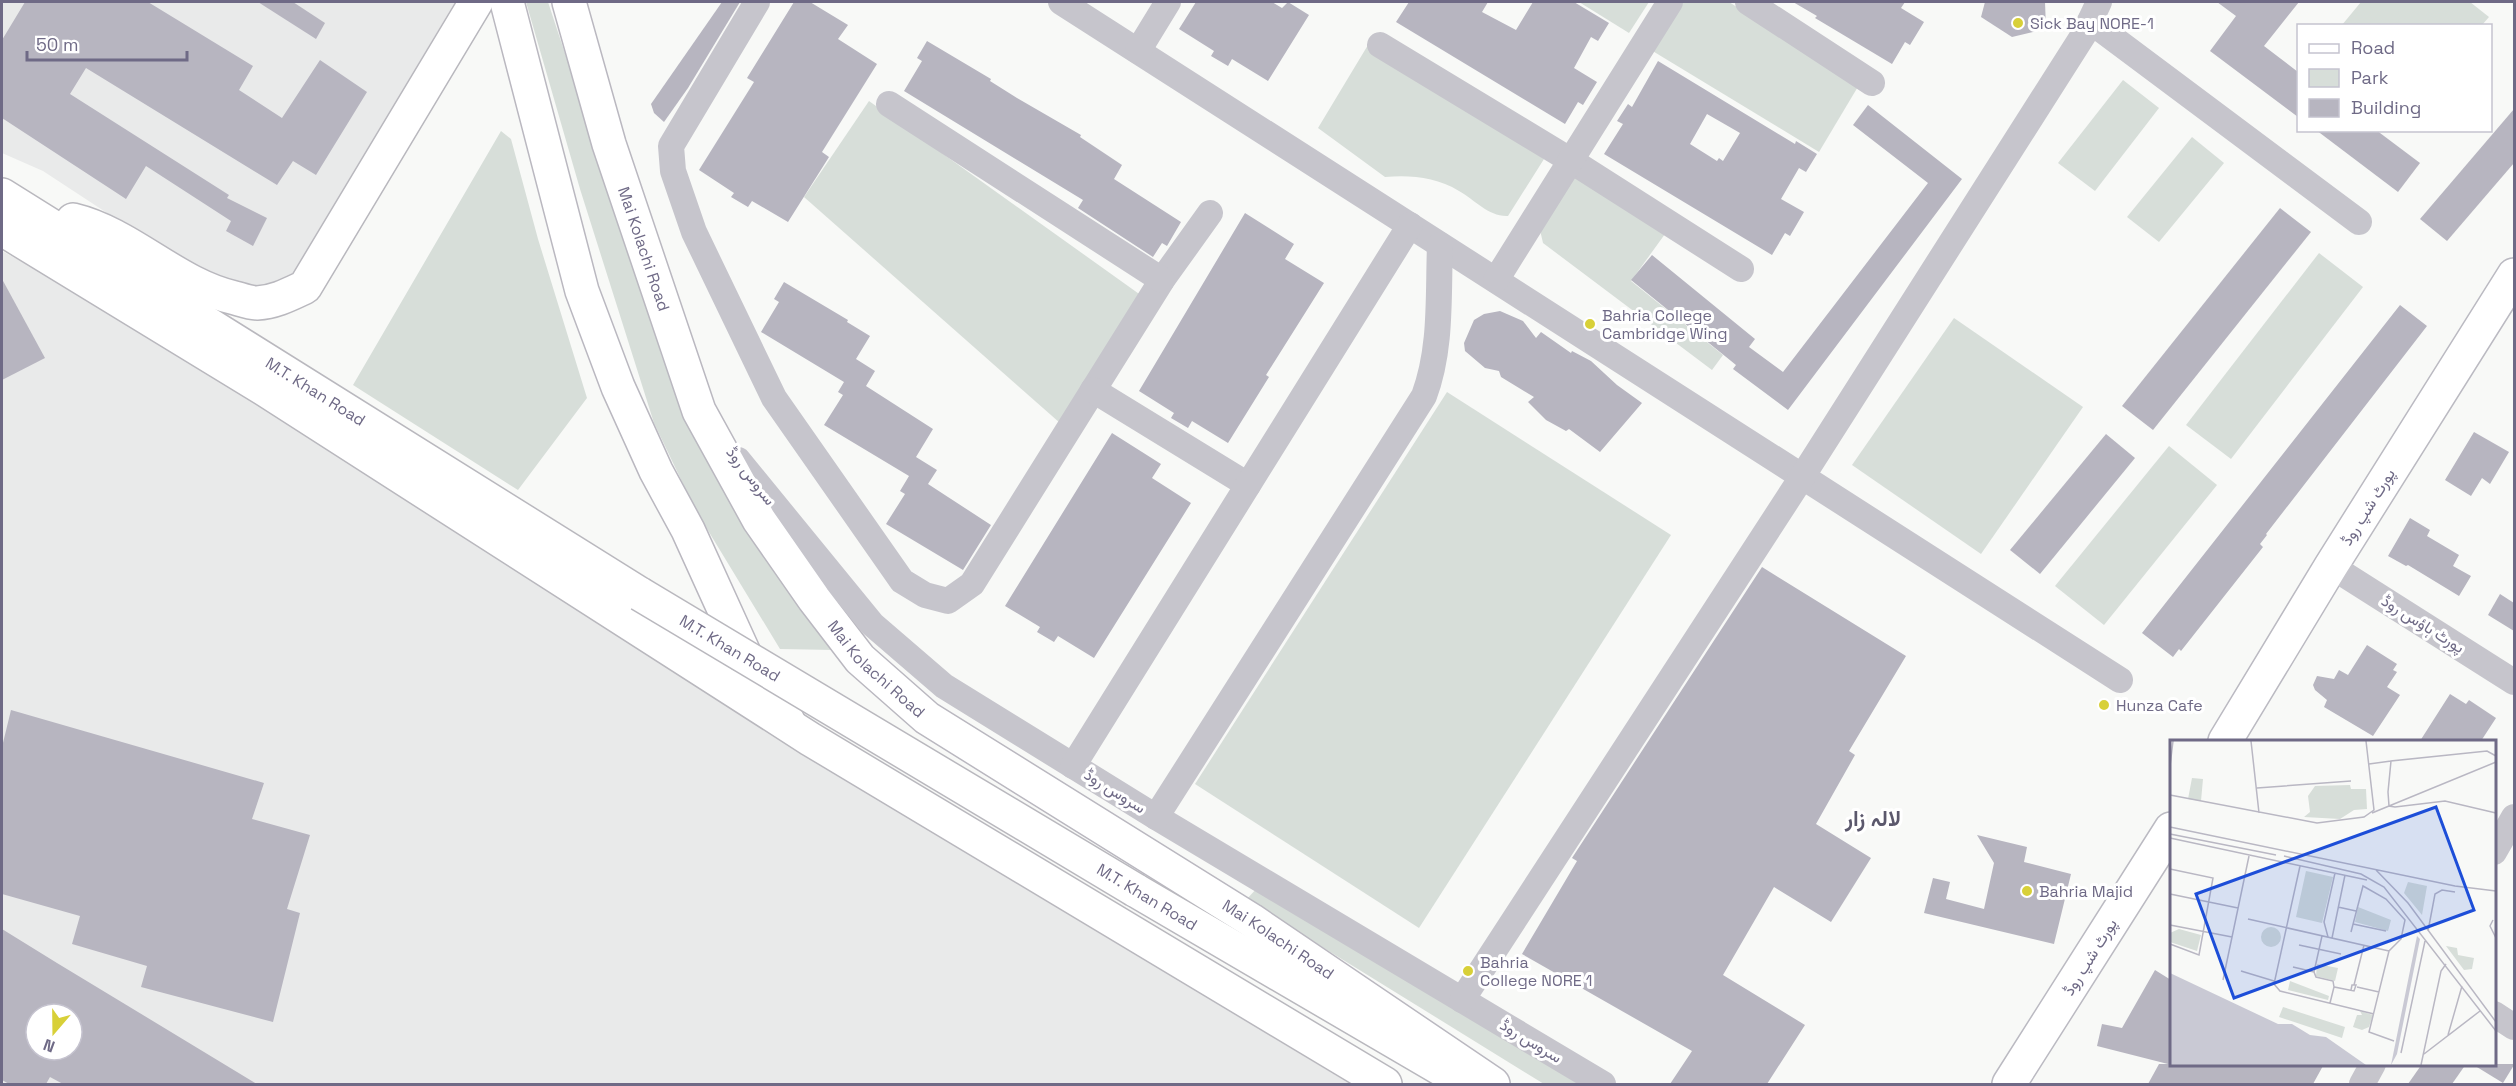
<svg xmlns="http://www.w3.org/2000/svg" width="2516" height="1086" font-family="'Space Grotesk',Vazirmatn,sans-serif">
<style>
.built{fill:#e9eaea;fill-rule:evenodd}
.green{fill:#d7ded9}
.building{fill:#b7b5c0;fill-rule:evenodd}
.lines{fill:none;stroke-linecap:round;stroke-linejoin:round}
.secondary-casing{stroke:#bbbac2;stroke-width:36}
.primary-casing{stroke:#bab8c0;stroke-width:36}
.highway-casing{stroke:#b9b8be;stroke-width:36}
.street{stroke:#c6c5cc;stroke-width:26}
.secondary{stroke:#fff;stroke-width:33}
.primary{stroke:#fff;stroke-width:33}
.highway{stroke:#fff;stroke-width:33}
.highway-bridge-casing{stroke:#b9b8be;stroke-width:36;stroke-linecap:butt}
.highway-bridge{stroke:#fff;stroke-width:33}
.poi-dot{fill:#d8d038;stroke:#fff;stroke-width:2}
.labels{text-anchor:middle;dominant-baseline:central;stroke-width:6;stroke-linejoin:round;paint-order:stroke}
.poi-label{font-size:16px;fill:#6f6a86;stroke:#fff;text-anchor:start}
.street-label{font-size:16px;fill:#6f6a86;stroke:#fff}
.district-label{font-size:22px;font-weight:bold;fill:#5b586c;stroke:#fff}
.inset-road{fill:none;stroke:#b9b7c3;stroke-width:1.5}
.view{fill:#1d4ed8;fill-opacity:0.15;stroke:#1d4ed8;stroke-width:3}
.inset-edge{fill:none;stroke:#6f6a86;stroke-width:3}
</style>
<rect width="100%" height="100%" fill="#f8f9f7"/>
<!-- built -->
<g class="built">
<polygon points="2,2 455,2 292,278 266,293 220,287 43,171 2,153"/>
<path d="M 2,251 L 92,300 L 973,853 L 1350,1084 L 2,1084 ZM 36,1014 L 72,1014 L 72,1050 L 36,1050 Z"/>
</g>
<!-- green -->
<g class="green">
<polygon points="526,2 548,2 639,277 662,357 701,449 762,547 834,650 780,649 695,509 654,423 580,189"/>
<polygon points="1579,2 1649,2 1629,33"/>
<polygon points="1675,2 1729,2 1859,85 1819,152 1646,47"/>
<polygon points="2361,2 2470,2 2489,17 2482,25 2342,25"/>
<path d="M 1371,40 L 1544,159 L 1508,216 C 1489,217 1475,200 1459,191 C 1436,177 1411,175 1385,177 L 1318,128 Z"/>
<polygon points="2123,80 2159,108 2095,191 2058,163"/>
<polygon points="869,101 1142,296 1060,423 804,197"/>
<polygon points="501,131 511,139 538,239 587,398 518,490 353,385"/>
<polygon points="2192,137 2224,163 2159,242 2127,217"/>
<polygon points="1571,175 1665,234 1631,281 1723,355 1712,370 1543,243 1540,230"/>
<polygon points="2319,253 2363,287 2231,459 2186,425"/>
<polygon points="1954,318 2083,407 1981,554 1852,465"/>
<polygon points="1447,392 1671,535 1419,928 1195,784"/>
<polygon points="2169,446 2217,485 2104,625 2055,586"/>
<polygon points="1258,887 1559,1072 1579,1084 1544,1084 1246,900"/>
</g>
<!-- building -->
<g class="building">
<polygon points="25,2 148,2 253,66 239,90 282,118 320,60 367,92 316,175 293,161 277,185 86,68 70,94 229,195 227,198 267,218 253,246 226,231 231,221 146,166 126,199 2,118 2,40"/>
<polygon points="258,2 293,2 325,23 316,39"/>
<polygon points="722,2 740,2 688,88 664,122 654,113 651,104"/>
<polygon points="794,2 810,2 848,25 838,39 877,64 822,152 829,157 788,222 752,201 748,207 731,197 734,193 699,170 754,82 747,78"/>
<polygon points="1196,2 1272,2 1282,8 1288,2 1309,15 1268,81 1232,59 1228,66 1211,56 1214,51 1179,29"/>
<polygon points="1409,2 1488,2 1482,12 1516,30 1533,2 1574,2 1609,23 1598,41 1591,37 1574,68 1597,82 1583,105 1578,102 1565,124 1396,22"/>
<polygon points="1793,2 1905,2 1901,8 1924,22 1910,45 1905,42 1892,64 1815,18 1817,16"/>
<polygon points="1985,2 2045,2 2046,29 2012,37 1981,17"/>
<polygon points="2217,2 2299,2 2264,46 2298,72 2298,117 2210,51 2236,16"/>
<polygon points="927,41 991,79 990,81 1017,98 1081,135 1080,137 1122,165 1114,179 1181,222 1167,246 1162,243 1153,257 1078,208 1083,200 904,91 922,61 917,58"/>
<path d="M 1658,61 L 1795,144 L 1796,141 L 1817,154 L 1806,172 L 1799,168 L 1781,199 L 1804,212 L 1790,236 L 1785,233 L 1772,255 L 1604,154 L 1623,124 L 1617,121 L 1628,104 L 1632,107 ZM 1707,114 L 1740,133 L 1723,161 L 1719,158 L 1717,161 L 1690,144 Z"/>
<polygon points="1868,105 1962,179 1788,410 1733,369 1736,365 1631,280 1652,255 1755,339 1749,347 1783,372 1928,183 1853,125"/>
<polygon points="2514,109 2514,163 2447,241 2420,219"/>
<polygon points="2316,130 2376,130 2420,163 2398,192"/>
<polygon points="2280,208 2311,232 2153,430 2122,406"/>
<polygon points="1245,213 1294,244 1285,259 1324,283 1266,375 1269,377 1228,443 1192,421 1188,428 1171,418 1174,413 1139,391"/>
<polygon points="2,279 45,358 2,380"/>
<polygon points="784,282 848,320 847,322 870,336 856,359 875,371 866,386 933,429 916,457 937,470 928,484 991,525 963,570 886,524 905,494 900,491 909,476 824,425 843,395 838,392 844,382 761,332 779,302 774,299"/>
<polygon points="2400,305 2427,326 2266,534 2267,535 2260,544 2263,547 2181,651 2179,649 2173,657 2142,633"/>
<polygon points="1500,311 1523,321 1536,338 1541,332 1571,353 1572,351 1591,361 1617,385 1642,403 1600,452 1569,429 1566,431 1546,420 1528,402 1534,397 1501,377 1499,371 1485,368 1465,351 1464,343 1474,320 1484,314"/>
<polygon points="2474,432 2509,452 2490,484 2482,478 2471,496 2445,480"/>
<polygon points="1112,433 1161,464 1152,478 1191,503 1094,658 1058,636 1054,642 1037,632 1040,627 1005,606"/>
<polygon points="2106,434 2135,458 2040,574 2010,550"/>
<polygon points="2410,518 2430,530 2427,536 2459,555 2453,566 2471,576 2459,596 2408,565 2406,566 2388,556"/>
<polygon points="1762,567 1906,656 1849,751 1855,755 1816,824 1871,858 1831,922 1774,887 1723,975 1805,1025 1767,1084 1670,1084 1692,1051 1522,954 1577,861 1572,858"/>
<polygon points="2500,594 2514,603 2514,631 2488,615"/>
<polygon points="2367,645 2397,664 2393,670 2397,672 2387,687 2400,695 2373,736 2324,707 2327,700 2315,690 2313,685 2317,676 2334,679 2339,670 2348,675"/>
<polygon points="2450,694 2466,704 2469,700 2496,718 2481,741 2420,741"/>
<polygon points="11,710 264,783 252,819 310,835 287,909 300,913 273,1022 141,987 147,966 72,944 80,916 2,894 2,747"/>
<polygon points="1977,835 2027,847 2024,862 2071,874 2054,944 1924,913 1933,878 1950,882 1946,899 1984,909 1994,863"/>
<path d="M 2,929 L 57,963 L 257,1084 L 63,1084 L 50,1077 L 46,1084 L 9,1084 L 2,1080 ZM 36,1014 L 72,1014 L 72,1050 L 36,1050 Z"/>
<polygon points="2155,970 2171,980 2171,1064 2324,1064 2313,1084 2148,1084 2159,1064 2168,1064 2097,1046 2102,1024 2122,1028"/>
<polygon points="2422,1064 2466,1064 2452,1084 2408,1084"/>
<polygon points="2472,1064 2514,1064 2514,1065 2503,1083"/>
</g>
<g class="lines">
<!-- secondary casing -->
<g class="secondary-casing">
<g id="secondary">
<polyline points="2225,741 2331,566 2514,275"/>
<polyline points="2009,1084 2171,829"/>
</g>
</g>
<!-- primary casing -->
<g class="primary-casing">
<g id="primary">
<polyline points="507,2 582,291 618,387 656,471 688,530 763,695 788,721"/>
<path id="s1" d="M 569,2 L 609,144 L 699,411 L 759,520 L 814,599 L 860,659 L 927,718 L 1251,920 L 1493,1084"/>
</g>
</g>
<!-- highway casing -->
<g class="highway-casing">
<g id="highway">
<path id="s2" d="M 2,195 L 640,594"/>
<path d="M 73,220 C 131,234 176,285 235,298 C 242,300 250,303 257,303 C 275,302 290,294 305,287 L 476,2"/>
<polyline points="2,229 264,389 810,739 1385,1084"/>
<polyline points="1135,890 1467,1084"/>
</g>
</g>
<!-- street -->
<g class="street">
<polyline points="757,2 671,146 673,171 694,232 774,398 902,581 925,595 948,601 972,584 1162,280 1210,213"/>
<polyline points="1061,2 2120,680"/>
<polyline points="1748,2 1872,83"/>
<polyline points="2090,21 2359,222"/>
<polyline points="1380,45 1570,160 1741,269"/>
<polyline points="1138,51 1168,2"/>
<polyline points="889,104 1162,280"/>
<polyline points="1496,280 1670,2"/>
<polyline points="1093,390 1248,485"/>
<polyline points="738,460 872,624 944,686 1156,817 1603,1084"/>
<polyline points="2331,566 2514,682"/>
<polyline points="1073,766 1410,225"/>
<path d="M 1156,817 L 1424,396 C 1442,348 1438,295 1440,245"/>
<polyline points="2494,852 2514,817"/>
<polyline points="1462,1000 1802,477 2084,34 2099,2"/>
<polyline points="2494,1014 2514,1027"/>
<polyline points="2362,1084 2373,1064"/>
</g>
<!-- secondary -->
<use href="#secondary" class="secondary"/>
<!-- primary -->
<use href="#primary" class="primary"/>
<!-- highway -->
<use href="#highway" class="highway"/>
<!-- highway-bridge casing -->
<g class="highway-bridge-casing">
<g id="highway-bridge">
<path id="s3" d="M 640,594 L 1135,890"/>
</g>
</g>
<!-- highway-bridge -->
<use href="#highway-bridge" class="highway-bridge"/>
</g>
<!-- markers -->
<g class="poi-dot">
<circle cx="2018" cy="23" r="6"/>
<circle cx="1590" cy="324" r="6"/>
<circle cx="2104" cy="705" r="6"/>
<circle cx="2027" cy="891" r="6"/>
<circle cx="1468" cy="971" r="6"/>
</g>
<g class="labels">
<!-- poi labels -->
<g class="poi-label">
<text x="2030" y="23">Sick Bay NORE-1</text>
<text x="1602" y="315">Bahria College<tspan x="1602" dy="18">Cambridge Wing</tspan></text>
<text x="2116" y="705">Hunza Cafe</text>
<text x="2039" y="891">Bahria Majid</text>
<text x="1480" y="962">Bahria<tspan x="1480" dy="18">College NORE 1</tspan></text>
</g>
<!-- street labels -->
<g class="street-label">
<text stroke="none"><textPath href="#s1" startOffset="258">Mai Kolachi Road</textPath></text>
<text stroke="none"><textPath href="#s2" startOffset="370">M.T. Khan Road</textPath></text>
<text transform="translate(751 476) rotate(52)">سروس روڈ</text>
<text transform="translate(2368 507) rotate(-58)">پورٹ شپ روڈ</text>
<text transform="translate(2423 624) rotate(32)">پورٹ ہاؤس روڈ</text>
<text stroke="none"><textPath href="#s3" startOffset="105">M.T. Khan Road</textPath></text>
<text stroke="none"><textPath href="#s1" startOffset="744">Mai Kolachi Road</textPath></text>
<text transform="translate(1115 791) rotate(32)">سروس روڈ</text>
<text transform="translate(1147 897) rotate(31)">M.T. Khan Road</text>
<text stroke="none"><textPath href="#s1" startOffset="1230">Mai Kolachi Road</textPath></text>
<text transform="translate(2090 957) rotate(-58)">پورٹ شپ روڈ</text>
<text transform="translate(1531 1041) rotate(31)">سروس روڈ</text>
</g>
<!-- district labels -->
<g class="district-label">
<text x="1873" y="818">لالہ زار</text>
</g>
</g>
<!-- overview -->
<g transform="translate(2170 740)">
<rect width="326" height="326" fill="#f8f9f7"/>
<path d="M 22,38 L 33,39 L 31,61 L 18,59 ZM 180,45 L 181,49 L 196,49 L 197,69 L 184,70 L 170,79 L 134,77 L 140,72 L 138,56 L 145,46 ZM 136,131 L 163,137 L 152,183 L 126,177 ZM 238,142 L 257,146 L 252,175 L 234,153 ZM 188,167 L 221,180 L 218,191 L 185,182 ZM91 197a10 10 0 1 1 20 0a10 10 0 1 1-20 0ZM 9,189 L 31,195 L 27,211 L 0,202 L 0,193 ZM 276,206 L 287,208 L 288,215 L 304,218 L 302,229 L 294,230 ZM 147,224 L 168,228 L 165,241 L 146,236 ZM 120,241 L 159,256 L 158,260 L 118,250 ZM 113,267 L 175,287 L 172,298 L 109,277 ZM 190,271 L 203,275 L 199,287 L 192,290 L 183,287 L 187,275 L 192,275 Z" fill="#d7ded9"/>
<path d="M 247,196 L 250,199 L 227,314 L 221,325 ZM 0,233 L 108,284 L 122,284 L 140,295 L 156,297 L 196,325 L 0,325 Z" fill="#c9c9d4"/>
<path class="inset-road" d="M 81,1 L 89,73M 326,16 L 317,11 L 221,21 L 218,52 L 219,66 L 225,67 L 275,61 L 326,73M 199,24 L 221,21M 0,26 L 3,1M 87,48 L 181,41M 0,55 L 147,83 L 194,77 L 204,70 L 196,1M 202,73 L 326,22M 0,87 L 285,146 L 326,151M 0,94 L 106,115M 0,98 L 197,140M 114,116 L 191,134 L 214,147 L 326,291M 130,126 L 104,244 L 110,251 L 204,274M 0,129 L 43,138 L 29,215 L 0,204M 206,130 L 238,163 L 326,282M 0,154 L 68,168M 168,167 L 186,171M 78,179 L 219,211M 323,180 L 320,186 L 326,198M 183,184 L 216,191M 0,185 L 62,197M 258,191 L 265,154 L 272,150 L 285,152M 181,192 L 193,146 L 216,159 L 235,180 L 231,199 L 219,211 L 199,292 L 224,301M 158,197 L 154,182 L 165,133M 162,198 L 175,135M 129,205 L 171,214M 123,227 L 144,232 L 146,237 L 163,241 L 164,247M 71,231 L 104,241M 144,232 L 152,196M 53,240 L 79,116M 184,245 L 194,205M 187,247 L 209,252M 160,263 L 164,247 L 184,251 L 186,245 L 182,245 L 181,250M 278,295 L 292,246M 231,313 L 255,201M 254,314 L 310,271M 251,325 L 271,231 L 276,224"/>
<path class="view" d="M 266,67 L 304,170 L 64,258 L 26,154 Z"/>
<rect width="326" height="326" class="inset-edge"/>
</g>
<!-- border -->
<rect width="2516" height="1086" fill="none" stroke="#6f6a86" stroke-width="6"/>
<!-- legend -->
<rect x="2297" y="24" width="195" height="108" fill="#ffffff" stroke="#c5c3cf" stroke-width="1.5"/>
<rect x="2309" y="44" width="30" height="9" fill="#ffffff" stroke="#c5c3cf" stroke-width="1.5"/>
<text x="2351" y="54" font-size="18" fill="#6f6a86">Road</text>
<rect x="2309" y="69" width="30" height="18" fill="#d7ded9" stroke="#c5c3cf" stroke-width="1.5"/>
<text x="2351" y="84" font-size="18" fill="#6f6a86">Park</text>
<rect x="2309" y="99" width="30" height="18" fill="#b7b5c0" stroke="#c5c3cf" stroke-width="1.5"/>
<text x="2351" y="114" font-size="18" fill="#6f6a86">Building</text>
<!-- north arrow -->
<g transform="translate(54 1032) rotate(200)"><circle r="28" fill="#ffffff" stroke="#c5c3cf" stroke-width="1.5"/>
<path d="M0-4.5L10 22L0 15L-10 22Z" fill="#d8d038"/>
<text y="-9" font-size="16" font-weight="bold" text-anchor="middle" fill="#6f6a86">N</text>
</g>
<!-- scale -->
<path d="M27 51v9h160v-9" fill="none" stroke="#6f6a86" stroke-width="3"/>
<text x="36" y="51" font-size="18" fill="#6f6a86" stroke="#ffffff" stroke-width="4.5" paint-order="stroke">50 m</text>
</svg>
